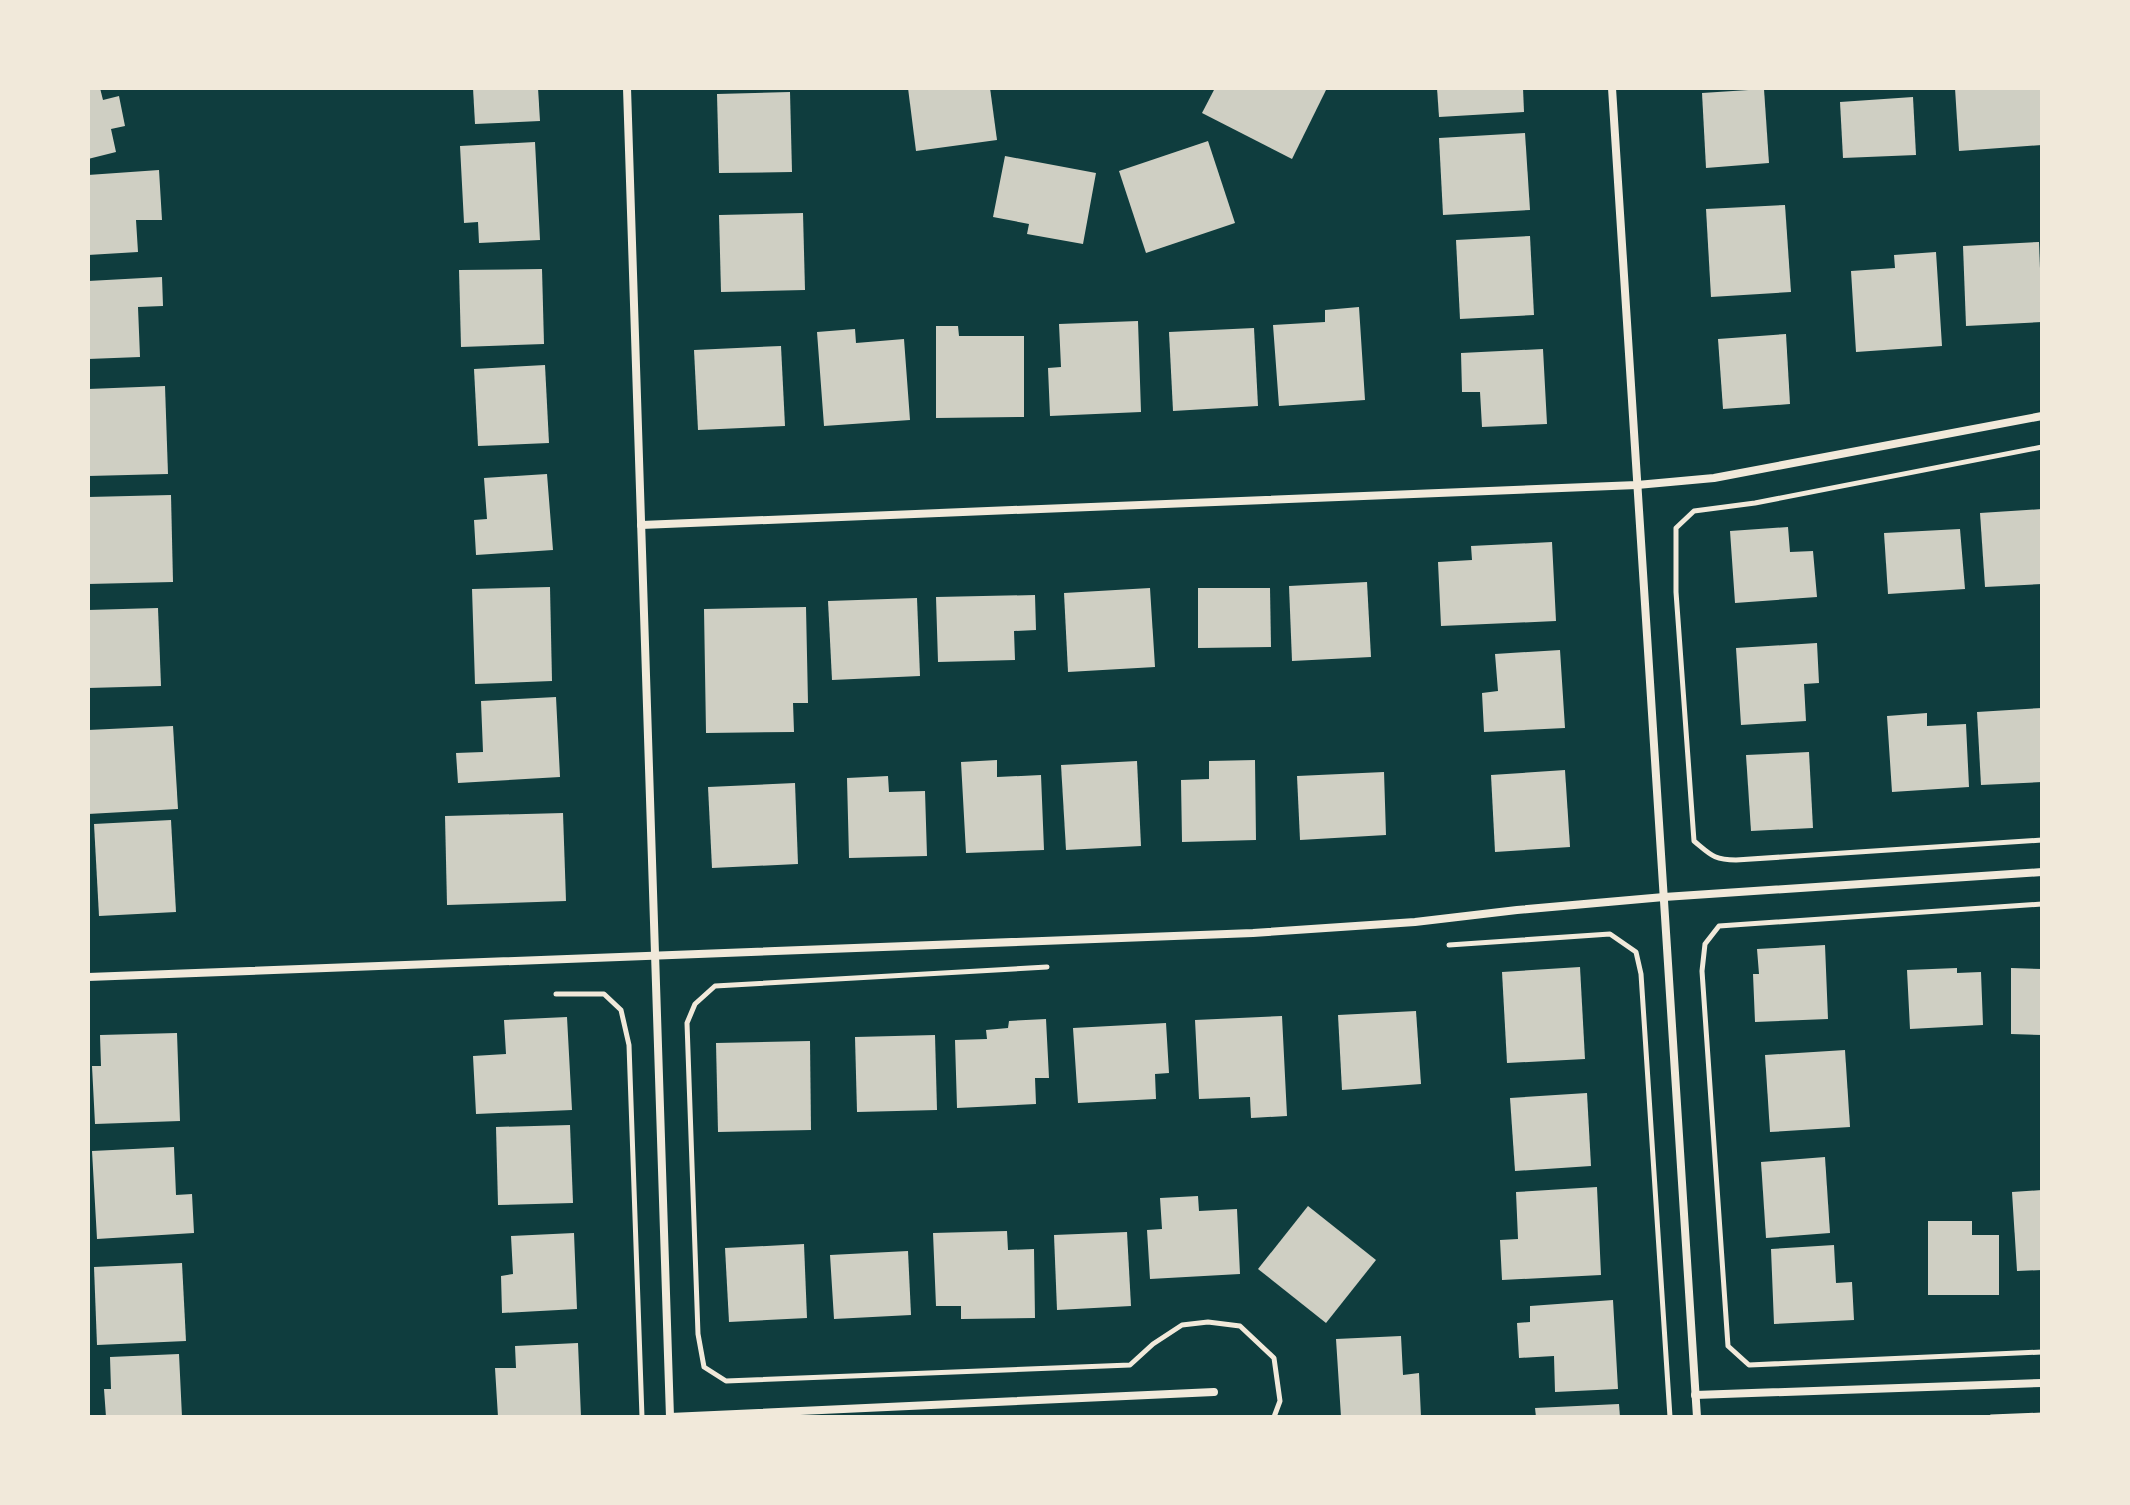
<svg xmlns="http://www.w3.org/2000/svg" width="2130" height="1505" font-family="Poppins,sans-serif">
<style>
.building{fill:#cfcfc3}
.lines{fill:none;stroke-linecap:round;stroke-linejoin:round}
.path{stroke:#f1e9da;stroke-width:5}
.minor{stroke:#f1e9da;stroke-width:8}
</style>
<rect width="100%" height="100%" fill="#0f3d3e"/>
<!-- building -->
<g class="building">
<polygon points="88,88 100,88 103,100 119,96 125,126 111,129 116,152 88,159"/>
<polygon points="473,88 538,88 540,121 475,124"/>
<polygon points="908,88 990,88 997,140 916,151"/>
<polygon points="1215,88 1327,88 1292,159 1202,113"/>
<polygon points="1437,88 1523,88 1524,112 1439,117"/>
<polygon points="1955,88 2042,88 2042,145 1959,151"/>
<polygon points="1764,89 1769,163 1706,168 1702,93"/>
<polygon points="790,92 792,172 719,173 717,94"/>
<polygon points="1913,97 1916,155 1843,158 1840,102"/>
<polygon points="1525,133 1530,210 1443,215 1439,138"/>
<polygon points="1208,141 1235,223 1146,253 1119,171"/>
<polygon points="535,142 540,240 479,243 478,222 464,223 460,146"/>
<polygon points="1005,156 1096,173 1083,244 1027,234 1029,224 993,217"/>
<polygon points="159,170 162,220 136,220 138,252 88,255 88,175"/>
<polygon points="1785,205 1791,292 1711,297 1706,209"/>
<polygon points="803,213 805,290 721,292 719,215"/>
<polygon points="1530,236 1534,315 1460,319 1456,240"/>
<polygon points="2039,242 2042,322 1966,326 1963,246"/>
<polygon points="1936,252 1942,346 1856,352 1851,271 1895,268 1894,255"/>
<polygon points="542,269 544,344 461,347 459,270"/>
<polygon points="162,277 163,306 138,307 140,357 88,359 88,281"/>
<polygon points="1359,307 1365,400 1279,406 1273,325 1325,322 1325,310"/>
<polygon points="1138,321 1141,412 1050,416 1048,368 1061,367 1059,324"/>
<polygon points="936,326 958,326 959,336 1024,336 1024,417 936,418"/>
<polygon points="1254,328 1258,406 1173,411 1169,332"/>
<polygon points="855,329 856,343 904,339 910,420 824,426 817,332"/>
<polygon points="1786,334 1790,404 1723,409 1718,339"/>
<polygon points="781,346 785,426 698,430 694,350"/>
<polygon points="1543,349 1547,424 1482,427 1480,392 1462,392 1461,353"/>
<polygon points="545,365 549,443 478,446 474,369"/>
<polygon points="165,386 168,474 88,476 88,389"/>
<polygon points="547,474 553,550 476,555 474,520 487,519 484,478"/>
<polygon points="171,495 173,582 88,584 88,497"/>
<polygon points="2042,509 2042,584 1985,587 1980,513"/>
<polygon points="1788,527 1790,552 1813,551 1817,597 1735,603 1730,531"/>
<polygon points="1960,529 1965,589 1888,594 1884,533"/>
<polygon points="1552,542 1556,621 1441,626 1438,562 1472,560 1471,546"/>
<polygon points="1367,582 1371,657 1292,661 1289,586"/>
<polygon points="550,587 552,681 475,684 472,589"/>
<polygon points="1150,588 1155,667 1068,672 1064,593"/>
<polygon points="1198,588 1270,588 1271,647 1198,648"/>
<polygon points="1035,595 1036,630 1014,631 1015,660 938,662 936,597"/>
<polygon points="917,598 920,676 832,680 828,601"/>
<polygon points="806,607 808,703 793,703 794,732 706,733 704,609"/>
<polygon points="158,608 161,686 88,688 88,610"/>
<polygon points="1817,643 1819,683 1804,684 1806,721 1741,725 1736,648"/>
<polygon points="1560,650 1565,728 1484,732 1482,693 1498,691 1495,654"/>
<polygon points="556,697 560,777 458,783 456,753 483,752 481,701"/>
<polygon points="2042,708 2042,782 1981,785 1977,712"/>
<polygon points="1927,713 1927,726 1966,724 1969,787 1892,792 1887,716"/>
<polygon points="173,726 178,809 88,814 88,730"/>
<polygon points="1809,752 1813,828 1751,831 1746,755"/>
<polygon points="997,760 997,777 1041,775 1044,850 966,853 961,762"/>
<polygon points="1255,760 1256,840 1182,842 1181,780 1209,779 1209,761"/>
<polygon points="1137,761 1141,846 1066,850 1061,765"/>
<polygon points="1565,770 1570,847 1495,852 1491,775"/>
<polygon points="1384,772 1386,835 1300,840 1297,776"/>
<polygon points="888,776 889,792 925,791 927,856 849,858 847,778"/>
<polygon points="795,783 798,864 712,868 708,787"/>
<polygon points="563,813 566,901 447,905 445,816"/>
<polygon points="171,820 176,912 99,916 94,824"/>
<polygon points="1825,945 1828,1019 1755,1022 1753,974 1759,974 1757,949"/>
<polygon points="1580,967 1585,1059 1507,1063 1502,972"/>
<polygon points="1957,968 1957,973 1981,972 1983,1025 1910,1029 1907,970"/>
<polygon points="2011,968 2042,969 2042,1035 2011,1034"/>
<polygon points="1416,1011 1421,1084 1342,1090 1338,1015"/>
<polygon points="1282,1016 1287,1116 1251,1118 1250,1097 1199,1099 1195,1020"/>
<polygon points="567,1017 572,1110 476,1114 473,1056 506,1054 504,1020"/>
<polygon points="1046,1019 1049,1078 1035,1078 1036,1104 957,1108 955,1040 987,1039 986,1030 1008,1028 1009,1021"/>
<polygon points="1166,1023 1169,1073 1155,1074 1156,1099 1078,1103 1073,1028"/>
<polygon points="177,1033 180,1121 95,1124 92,1066 101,1066 100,1035"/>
<polygon points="935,1035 937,1110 857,1112 855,1037"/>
<polygon points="810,1041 811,1130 718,1132 716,1043"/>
<polygon points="1845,1050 1850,1127 1770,1132 1765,1055"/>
<polygon points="1587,1093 1591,1166 1515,1171 1510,1098"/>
<polygon points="570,1125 573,1203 498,1205 496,1127"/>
<polygon points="174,1147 176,1195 192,1194 194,1233 97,1239 92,1151"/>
<polygon points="1825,1157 1830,1233 1766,1238 1761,1162"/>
<polygon points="1597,1187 1601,1275 1502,1280 1500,1240 1518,1239 1516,1192"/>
<polygon points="2042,1190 2042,1270 2017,1271 2012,1192"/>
<polygon points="1198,1196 1199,1211 1237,1209 1240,1274 1150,1279 1147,1230 1162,1229 1160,1198"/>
<polygon points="1308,1206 1376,1260 1326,1323 1258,1269"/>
<polygon points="1928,1221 1972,1221 1972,1235 1999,1235 1999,1295 1928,1295"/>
<polygon points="1007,1231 1008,1250 1034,1249 1035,1318 961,1319 961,1306 936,1306 933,1233"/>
<polygon points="1127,1232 1131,1306 1057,1310 1054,1235"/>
<polygon points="574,1233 577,1309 502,1313 501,1276 513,1274 511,1236"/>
<polygon points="804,1244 807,1318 729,1322 725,1248"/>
<polygon points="1834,1245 1836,1283 1852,1282 1854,1320 1774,1324 1771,1249"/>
<polygon points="908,1251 911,1315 834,1319 830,1255"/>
<polygon points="182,1263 186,1341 97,1345 94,1267"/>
<polygon points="1613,1300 1618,1389 1555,1392 1554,1356 1519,1358 1517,1323 1530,1322 1530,1306"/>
<polygon points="1401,1336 1403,1375 1419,1373 1421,1417 1341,1417 1336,1339"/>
<polygon points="578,1343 581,1417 498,1417 495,1368 516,1368 515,1346"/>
<polygon points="179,1354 182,1417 106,1417 104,1389 111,1389 110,1357"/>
<polygon points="1619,1404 1620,1417 1536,1417 1535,1408"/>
</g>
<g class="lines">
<!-- path -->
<g class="path">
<path d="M 2042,447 L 1755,503 L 1694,511 L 1676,528 L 1676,592 L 1694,841 C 1711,855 1714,860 1736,860 L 2042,840"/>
<polyline points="2042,904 1719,926 1705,944 1702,971 1728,1346 1749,1365 2042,1352"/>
<polyline points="1449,945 1610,934 1636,952 1641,974 1670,1417"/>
<polyline points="1047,967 715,986 695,1004 687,1023 698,1334 704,1367 726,1381 1130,1365 1153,1344 1182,1325 1208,1322 1240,1326 1274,1358 1280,1401 1274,1417"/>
<polyline points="556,994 604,994 621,1010 629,1045 642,1417"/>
<polyline points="1991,1417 2042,1415"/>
</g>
<!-- minor -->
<g class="minor">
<polyline points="627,88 670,1417"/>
<polyline points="1612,88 1697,1417"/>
<polyline points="641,525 1637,485 1714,478 2042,416"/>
<polyline points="88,977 1253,933 1415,922 1517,910 1664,897 2042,872"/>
<polyline points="1695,1395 2042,1383"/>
<polyline points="670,1417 1214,1392"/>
</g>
</g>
<!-- border -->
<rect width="2130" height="1505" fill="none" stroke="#f1e9da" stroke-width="180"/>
</svg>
